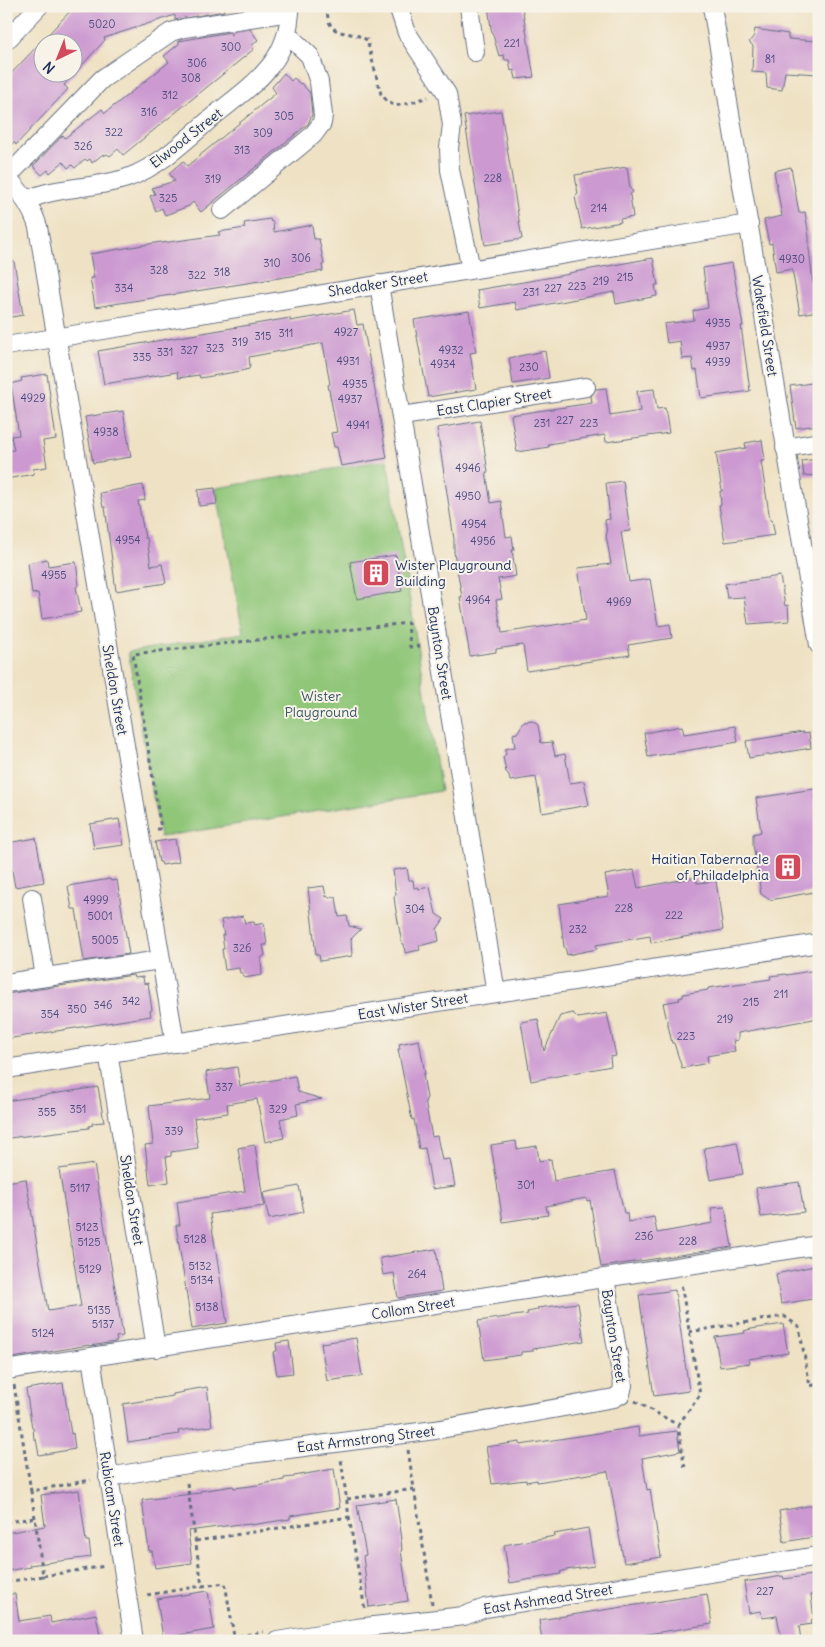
<svg xmlns="http://www.w3.org/2000/svg" width="825" height="1647" font-family="Delius,sans-serif">
<style>
.green{fill:#8fc678;stroke:#557a6b}
.building{fill:#cc9ad1;fill-rule:evenodd}
.lines{fill:none;stroke-linecap:round;stroke-linejoin:round}
.minor-casing{stroke:#656e82;stroke-width:20}
.path{stroke:#656e82;stroke-width:3;stroke-dasharray:4 4;stroke-linecap:butt}
.minor{stroke:#fff;stroke-width:18}
.labels{text-anchor:middle;dominant-baseline:central;stroke-width:4;stroke-linejoin:round;paint-order:stroke}
.number-label{font-size:11px;fill:#474a7b}
.street-label{font-size:14px;fill:#1b2f5e;stroke:#f7f3e8}
.poi-label{font-size:14px;fill:#1b2f5e;stroke:#f7f3e8;text-anchor:start}
.park-label{font-size:14px;fill:#385564;stroke:#f7f3e8}
</style>
<rect width="100%" height="100%" fill="#f7f3e8"/>
<filter id="ink" filterUnits="userSpaceOnUse"><feTurbulence type="fractalNoise" baseFrequency=".02" numOctaves="2"/><feDisplacementMap in="SourceGraphic" scale="10" xChannelSelector="R" yChannelSelector="G"/><feConvolveMatrix kernelMatrix="1 2 1 2 8 2 1 2 1" color-interpolation-filters="sRGB"/></filter>
<filter id="wash" filterUnits="userSpaceOnUse"><feTurbulence type="fractalNoise" baseFrequency=".0096" numOctaves="4" result="noise"/><feDisplacementMap in="SourceGraphic" scale="20" xChannelSelector="R" yChannelSelector="G"/><feGaussianBlur stdDeviation="1.12" result="paint"/><feColorMatrix in="noise" values="0 0 0 0 0 0 0 0 0 0 0 0 0 0 0 0 0 1.4 0 .05"/><feComposite in="paint" operator="in"/></filter>
<g filter="url(#wash)">
<rect width="100%" height="100%" fill="#efe2c4"/>
<!-- green -->
<polygon class="green" points="387,460 441,791 160,837 128,652 243,633 216,488"/>
<g id="blocks">
<!-- building -->
<g class="building">
<path d="M 75,6 L 223,6 L 224,11 L 175,20 L 175,15 L 104,38 L 105,40 L 64,85 L 68,89 L 16,145 L 14,142 L 6,151 L 6,79 ZM 42,42 L 72,42 L 72,72 L 42,72 Z"/>
<polygon points="488,6 522,6 534,77 516,79 514,70 511,71 509,60 505,60 504,55 499,56 491,28"/>
<polygon points="250,29 258,40 251,46 254,49 123,155 118,149 110,156 107,154 104,156 103,154 92,163 90,159 87,161 85,159 75,168 72,165 68,168 63,162 50,173 48,170 42,175 33,166 63,135 65,138 102,109 105,113 169,62 164,56 179,44 179,41 230,32 231,35 235,31"/>
<polygon points="755,29 788,34 788,39 819,41 819,74 785,72 782,90 767,88 766,73 752,72 753,46 749,42 754,36"/>
<polygon points="284,73 291,81 294,78 300,84 301,83 310,93 312,115 308,124 201,212 193,202 189,206 165,215 162,208 156,211 150,196 155,194 152,188 175,181 169,173 183,161 187,166 276,93 272,87"/>
<polygon points="501,111 522,239 485,245 464,116"/>
<polygon points="627,167 630,189 633,191 630,195 633,217 620,219 621,222 582,229 575,197 578,194 575,175"/>
<polygon points="791,167 799,213 805,212 809,237 809,249 813,283 819,282 819,311 800,314 792,269 776,272 772,243 769,244 764,220 782,216 774,171"/>
<polygon points="270,219 271,222 273,222 274,232 312,225 314,239 319,239 324,264 322,265 323,271 95,307 90,278 94,278 90,254 161,242 162,243 220,235 218,232 245,228 244,223"/>
<polygon points="653,258 658,285 655,285 657,296 616,304 614,292 517,310 515,302 480,308 477,290 570,274 569,273"/>
<polygon points="14,261 23,315 6,318 6,262"/>
<polygon points="732,263 743,326 741,326 750,391 701,398 697,370 694,371 692,358 682,359 680,341 667,343 664,324 694,320 693,311 708,308 703,268"/>
<polygon points="354,310 357,325 363,324 387,458 341,466 337,447 334,447 331,433 337,432 328,385 330,384 323,343 249,357 250,366 249,367 249,369 241,371 200,378 199,375 178,378 177,372 104,384 98,351 290,318 290,321"/>
<polygon points="469,311 476,352 470,353 476,389 428,397 414,320"/>
<polygon points="545,351 549,378 513,384 509,358"/>
<polygon points="47,374 56,439 43,441 47,467 33,469 34,474 6,479 6,451 14,450 11,436 19,435 11,384 22,381 21,378"/>
<polygon points="819,382 819,425 796,428 790,386"/>
<polygon points="606,388 610,416 640,411 637,391 654,389 657,409 665,408 669,433 606,442 605,435 548,444 549,447 517,452 511,415 592,403 591,396 596,389"/>
<polygon points="123,411 131,457 93,463 85,417"/>
<polygon points="480,421 488,472 486,472 491,503 501,501 506,537 512,536 514,550 512,550 516,576 498,579 502,599 496,600 502,633 586,620 578,568 611,564 606,535 607,534 605,520 610,519 606,483 623,481 630,531 621,532 629,582 650,579 658,626 670,624 672,638 628,645 630,655 527,671 523,645 496,649 496,652 470,656 460,597 462,597 454,552 454,539 437,428"/>
<polygon points="762,440 765,460 761,461 770,520 772,520 775,535 725,542 719,505 721,505 720,491 722,491 716,453 746,448 745,443"/>
<polygon points="819,459 819,475 804,476 802,461"/>
<polygon points="143,485 145,500 138,501 145,538 147,538 151,566 162,564 166,583 116,591 105,507 103,507 100,493"/>
<polygon points="215,488 217,504 199,506 198,490"/>
<polygon points="396,555 402,591 357,599 350,562"/>
<polygon points="47,559 48,566 76,562 79,585 76,587 81,612 42,619 38,593 32,594 28,563"/>
<polygon points="780,576 785,606 788,605 789,621 748,624 744,597 727,598 725,584"/>
<polygon points="532,721 538,725 541,743 552,742 555,756 565,754 570,783 584,781 589,805 542,813 536,777 510,781 509,775 506,772 503,757 506,754 505,749 515,747 513,734 517,733 524,722"/>
<polygon points="682,726 684,734 735,726 738,742 648,757 644,733"/>
<polygon points="803,732 803,734 809,733 811,748 749,758 746,741"/>
<polygon points="814,789 819,816 819,891 770,900 761,894 753,844 753,834 761,832 756,798"/>
<polygon points="119,819 124,845 94,849 90,824"/>
<polygon points="36,838 44,882 15,887 7,843"/>
<polygon points="175,839 179,862 162,865 161,862 159,862 155,842"/>
<polygon points="407,868 409,880 413,880 414,888 418,887 419,889 430,887 436,914 444,919 437,929 439,941 419,946 420,950 405,953 404,944 402,944 395,905 394,896 396,895 393,870"/>
<polygon points="634,870 638,888 696,877 697,883 716,881 723,930 651,943 650,936 596,945 597,949 567,955 565,947 564,947 559,904 609,896 605,875"/>
<polygon points="110,879 111,881 117,880 129,954 84,961 76,909 72,909 68,886"/>
<polygon points="324,886 326,897 328,896 329,898 336,897 339,917 347,916 349,926 361,929 351,939 352,956 320,961 319,955 316,955 308,888"/>
<polygon points="243,916 245,923 254,922 255,925 264,923 267,945 263,945 265,955 261,958 262,975 244,978 243,973 240,973 239,968 225,970 222,949 224,949 222,935 224,935 221,920"/>
<polygon points="816,970 819,985 819,1018 738,1033 738,1040 733,1041 735,1051 707,1056 708,1063 682,1068 674,1043 672,1043 663,1003 680,1000 679,998 683,997 683,994 708,990 708,988 771,979 770,976 786,974 787,975"/>
<polygon points="133,975 134,978 143,977 144,984 148,983 152,1010 150,1011 151,1016 6,1039 6,994"/>
<polygon points="573,1013 578,1018 607,1013 616,1056 610,1057 611,1066 531,1081 521,1022 538,1019 544,1051 560,1016"/>
<polygon points="419,1040 425,1074 423,1074 427,1098 425,1101 432,1137 437,1136 442,1160 450,1159 455,1186 432,1189 425,1148 419,1149 414,1119 412,1120 398,1049 400,1049 399,1044"/>
<polygon points="237,1067 240,1086 295,1076 298,1092 322,1099 296,1104 298,1115 280,1119 284,1138 265,1142 257,1099 227,1104 228,1113 194,1118 198,1148 171,1152 171,1156 166,1157 169,1182 150,1185 145,1145 153,1144 149,1106 210,1098 206,1072"/>
<polygon points="98,1087 104,1122 92,1123 93,1125 89,1126 89,1128 9,1138 9,1136 6,1136 6,1101"/>
<polygon points="516,1141 517,1149 537,1146 539,1161 551,1159 554,1181 615,1171 624,1213 627,1213 628,1222 654,1217 657,1233 713,1223 711,1208 725,1207 732,1247 601,1267 590,1200 587,1201 586,1198 546,1206 548,1215 503,1222 491,1145"/>
<polygon points="737,1142 743,1174 710,1180 704,1148"/>
<polygon points="255,1145 264,1206 210,1214 227,1323 192,1329 176,1225 180,1225 177,1202 245,1191 238,1148"/>
<polygon points="94,1164 123,1336 116,1337 117,1341 115,1342 90,1346 89,1345 7,1359 6,1182 26,1179 48,1311 81,1306 59,1169"/>
<polygon points="799,1182 804,1212 761,1217 756,1188"/>
<polygon points="299,1186 304,1212 269,1219 263,1193"/>
<polygon points="436,1249 442,1291 398,1298 394,1273 383,1275 380,1258"/>
<polygon points="819,1265 819,1298 781,1304 776,1274"/>
<polygon points="675,1290 689,1391 654,1396 639,1295"/>
<polygon points="578,1303 584,1341 533,1349 533,1351 521,1352 521,1355 484,1360 478,1321 528,1314 527,1312 538,1310 537,1308"/>
<polygon points="783,1324 788,1353 749,1359 750,1363 720,1367 715,1337 745,1333 744,1331 751,1329"/>
<polygon points="356,1338 362,1376 327,1381 321,1343"/>
<polygon points="289,1341 293,1373 277,1375 273,1352 277,1351 276,1343"/>
<polygon points="63,1383 71,1434 73,1433 75,1449 39,1455 36,1439 34,1439 33,1428 32,1428 26,1389"/>
<polygon points="207,1387 212,1426 178,1431 179,1434 128,1442 123,1404 173,1396 173,1394 184,1392 183,1391"/>
<polygon points="638,1427 639,1436 677,1431 680,1451 642,1458 647,1490 650,1489 661,1557 624,1563 608,1471 537,1482 537,1480 526,1482 526,1480 492,1484 486,1447 520,1442 520,1445"/>
<polygon points="334,1469 340,1508 290,1516 290,1519 251,1525 251,1524 240,1525 240,1524 188,1531 192,1563 155,1568 152,1551 149,1551 142,1500 200,1493 200,1491 233,1486 234,1488 251,1486 284,1480 284,1478 294,1477 294,1476"/>
<polygon points="79,1490 86,1541 89,1541 91,1557 29,1565 30,1567 6,1571 6,1533 45,1526 41,1495"/>
<polygon points="396,1499 402,1539 401,1539 402,1550 401,1550 408,1601 369,1607 363,1556 366,1555 357,1505"/>
<polygon points="819,1504 819,1536 784,1542 779,1511"/>
<polygon points="588,1528 594,1566 566,1570 560,1572 561,1574 549,1576 510,1583 504,1545 555,1536 554,1534"/>
<polygon points="819,1574 819,1594 811,1595 814,1619 811,1620 812,1624 799,1626 801,1641 782,1641 777,1616 762,1618 761,1611 749,1613 744,1582 783,1576 784,1579"/>
<polygon points="208,1591 214,1629 163,1638 157,1599"/>
<polygon points="6,1594 15,1594 19,1621 50,1616 51,1623 96,1614 101,1641 6,1641"/>
<polygon points="707,1594 712,1624 603,1641 542,1641 539,1620"/>
</g>
</g>
</g>
<g filter="url(#ink)">
<use href="#blocks" fill-opacity="0" stroke="#656e82" stroke-width="1"/>
<g class="lines">
<!-- minor casing -->
<g class="minor-casing">
<g id="minor">
<polyline points="398,6 407,33 447,94 452,125 449,148 450,170 471,269"/>
<polyline points="469,6 475,52"/>
<polyline points="712,6 819,645"/>
<polyline points="6,41 39,6"/>
<path d="M 6,176 C 21,192 32,207 38,227 L 175,1043"/>
<polyline points="7,177 102,79 171,32 184,28 290,12"/>
<path d="M 27,200 C 58,186 94,189 127,178 C 161,166 189,137 216,114 C 235,99 255,85 270,66 C 284,49 290,28 290,6"/>
<polyline points="222,210 313,135 322,123 323,115 319,82 310,56 287,34"/>
<polyline points="379,284 496,993"/>
<polyline points="6,346 749,224"/>
<polyline points="402,416 586,387"/>
<polyline points="785,448 819,442"/>
<polyline points="32,898 45,977"/>
<polyline points="6,983 160,960"/>
<polyline points="108,1052 156,1348"/>
<polyline points="6,1069 819,943"/>
<polyline points="91,1357 134,1641"/>
<polyline points="6,1370 819,1245"/>
<polyline points="108,1477 250,1454 435,1430 614,1398 621,1394 623,1385 605,1278"/>
<polyline points="277,1641 356,1628 464,1616 485,1608 819,1556"/>
</g>
</g>
<!-- path -->
<g class="path">
<path d="M 327,6 C 327,42 347,27 367,40 L 381,94 L 388,102 L 395,106 L 410,103 L 428,97"/>
<polyline points="157,829 161,829 133,654 408,623 410,647 422,646"/>
<polyline points="689,1332 784,1316 799,1327 810,1386 818,1384"/>
<polyline points="14,1385 31,1491"/>
<polyline points="635,1401 678,1425 685,1469"/>
<polyline points="678,1425 700,1395 681,1283"/>
<polyline points="408,1450 432,1604"/>
<polyline points="187,1483 202,1586 225,1583 234,1636"/>
<polyline points="347,1499 414,1489"/>
<polyline points="349,1517 365,1610"/>
<polyline points="35,1518 31,1491 91,1480"/>
<polyline points="6,1522 35,1518 43,1576 6,1582"/>
<polyline points="196,1541 349,1517 341,1459"/>
<polyline points="43,1576 106,1566"/>
<polyline points="147,1595 202,1586"/>
<polyline points="207,1641 263,1632"/>
</g>
<!-- minor -->
<use href="#minor" class="minor"/>
</g>
</g>
<!-- icons -->
<defs>
<g id="building-square" transform="scale(1.4375)"><rect x="-9" y="-9" width="18" height="18" rx="4" fill="#d1495b" stroke="#f7f3e8"/><path d="M-4-6H4V6H1V3H-1V6H-4ZM-2.5-4.3h1.7v1.8h-1.7ZM.8-4.3h1.7v1.8H.8ZM-2.5-1h1.7V.8h-1.7ZM.8-1h1.7V.8H.8Z" fill="#fff"/></g>
</defs>
<g fill-rule="evenodd">
<use href="#building-square" x="376" y="573"/>
<use href="#building-square" x="788" y="867"/>
</g>
<g class="labels">
<!-- number labels -->
<g class="number-label">
<text x="102" y="24">5020</text>
<text x="512" y="43">221</text>
<text x="231" y="47">300</text>
<text x="770" y="59">81</text>
<text x="197" y="63">306</text>
<text x="191" y="78">308</text>
<text x="170" y="95">312</text>
<text x="149" y="112">316</text>
<text x="284" y="116">305</text>
<text x="114" y="132">322</text>
<text x="263" y="133">309</text>
<text x="83" y="146">326</text>
<text x="242" y="150">313</text>
<text x="493" y="178">228</text>
<text x="213" y="179">319</text>
<text x="168" y="198">325</text>
<text x="599" y="208">214</text>
<text x="301" y="258">306</text>
<text x="792" y="259">4930</text>
<text x="272" y="263">310</text>
<text x="159" y="270">328</text>
<text x="222" y="272">318</text>
<text x="197" y="275">322</text>
<text x="625" y="277">215</text>
<text x="601" y="281">219</text>
<text x="577" y="286">223</text>
<text x="124" y="288">334</text>
<text x="553" y="288">227</text>
<text x="531" y="292">231</text>
<text x="718" y="323">4935</text>
<text x="346" y="332">4927</text>
<text x="286" y="333">311</text>
<text x="263" y="336">315</text>
<text x="240" y="342">319</text>
<text x="718" y="346">4937</text>
<text x="215" y="348">323</text>
<text x="189" y="350">327</text>
<text x="451" y="350">4932</text>
<text x="165" y="352">331</text>
<text x="142" y="357">335</text>
<text x="348" y="361">4931</text>
<text x="718" y="362">4939</text>
<text x="443" y="364">4934</text>
<text x="529" y="367">230</text>
<text x="355" y="384">4935</text>
<text x="33" y="398">4929</text>
<text x="350" y="399">4937</text>
<text x="565" y="420">227</text>
<text x="542" y="423">231</text>
<text x="589" y="423">223</text>
<text x="358" y="425">4941</text>
<text x="106" y="432">4938</text>
<text x="468" y="468">4946</text>
<text x="468" y="496">4950</text>
<text x="474" y="524">4954</text>
<text x="128" y="540">4954</text>
<text x="483" y="541">4956</text>
<text x="54" y="575">4955</text>
<text x="478" y="600">4964</text>
<text x="619" y="602">4969</text>
<text x="96" y="900">4999</text>
<text x="624" y="908">228</text>
<text x="415" y="909">304</text>
<text x="674" y="915">222</text>
<text x="100" y="916">5001</text>
<text x="578" y="929">232</text>
<text x="105" y="940">5005</text>
<text x="242" y="948">326</text>
<text x="781" y="994">211</text>
<text x="131" y="1001">342</text>
<text x="751" y="1002">215</text>
<text x="103" y="1005">346</text>
<text x="77" y="1009">350</text>
<text x="50" y="1014">354</text>
<text x="725" y="1019">219</text>
<text x="686" y="1036">223</text>
<text x="224" y="1087">337</text>
<text x="78" y="1109">351</text>
<text x="278" y="1109">329</text>
<text x="47" y="1112">355</text>
<text x="174" y="1131">339</text>
<text x="526" y="1185">301</text>
<text x="80" y="1188">5117</text>
<text x="87" y="1227">5123</text>
<text x="644" y="1236">236</text>
<text x="195" y="1239">5128</text>
<text x="688" y="1241">228</text>
<text x="89" y="1242">5125</text>
<text x="200" y="1266">5132</text>
<text x="90" y="1269">5129</text>
<text x="417" y="1274">264</text>
<text x="202" y="1280">5134</text>
<text x="207" y="1307">5138</text>
<text x="99" y="1310">5135</text>
<text x="103" y="1324">5137</text>
<text x="43" y="1333">5124</text>
<text x="765" y="1591">227</text>
</g>
<!-- street labels -->
<g class="street-label">
<text transform="translate(186 138) rotate(-38)">Elwood Street</text>
<text transform="translate(378 284) rotate(-9)">Shedaker Street</text>
<text transform="translate(765 326) rotate(81)">Wakefield Street</text>
<text transform="translate(494 402) rotate(-9)">East Clapier Street</text>
<text transform="translate(440 653) rotate(81)">Baynton Street</text>
<text transform="translate(115 690) rotate(80)">Sheldon Street</text>
<text transform="translate(413 1006) rotate(-9)">East Wister Street</text>
<text transform="translate(132 1200) rotate(81)">Sheldon Street</text>
<text transform="translate(413 1308) rotate(-9)">Collom Street</text>
<text transform="translate(614 1336) rotate(81)">Baynton Street</text>
<text transform="translate(366 1439) rotate(-7)">East Armstrong Street</text>
<text transform="translate(112 1499) rotate(81)">Rubicam Street</text>
<text transform="translate(548 1599) rotate(-9)">East Ashmead Street</text>
</g>
<!-- poi labels -->
<g class="poi-label">
<text x="395" y="565">Wister Playground<tspan x="395" dy="16">Building</tspan></text>
<text x="769" y="859" text-anchor="end">Haitian Tabernacle<tspan x="769" dy="16">of Philadelphia</tspan></text>
</g>
<!-- park labels -->
<g class="park-label">
<text x="321" y="696">Wister<tspan x="321" dy="16">Playground</tspan></text>
</g>
</g>
<!-- margin -->
<rect width="825" height="1647" fill="none" stroke="#f7f3e8" stroke-width="25"/>
<!-- north arrow -->
<g transform="translate(58 58) rotate(223)"><circle r="24" fill="#f7f3e8" stroke="#9fa5b1"/>
<path d="M0-4L9 19L0 12L-9 19Z" fill="#d1495b"/>
<text y="-8" font-size="14" font-weight="bold" text-anchor="middle" fill="#1b2f5e">N</text>
</g>
</svg>
